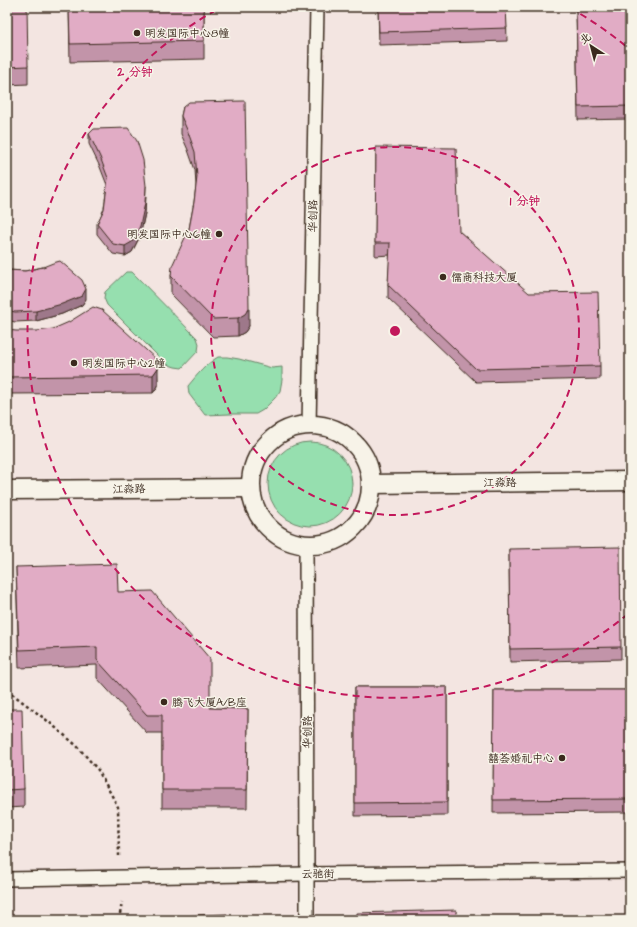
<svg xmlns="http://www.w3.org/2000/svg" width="637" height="927" font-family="'Architects Daughter','LXGW WenKai TC',sans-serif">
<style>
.green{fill:#96dfaf;stroke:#688466}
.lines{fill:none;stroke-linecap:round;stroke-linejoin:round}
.street-casing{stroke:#3b2a1e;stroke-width:16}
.secondary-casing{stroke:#3b2a1e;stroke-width:21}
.path{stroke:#3b2a1e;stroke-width:2.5;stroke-dasharray:3 3;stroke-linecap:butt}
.street{stroke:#f7f3e8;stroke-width:13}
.secondary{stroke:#f7f3e8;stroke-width:18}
.wall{fill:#c294a9;stroke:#3b2a1e}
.shaded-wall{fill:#9e788a;stroke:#3b2a1e}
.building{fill:#e1acc5;stroke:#3b2a1e}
.ring{fill:none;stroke:#c2185b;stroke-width:2;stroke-dasharray:7 5}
.poi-dot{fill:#3b2a1e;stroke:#f7f3e8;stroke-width:1.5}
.labels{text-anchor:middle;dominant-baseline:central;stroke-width:3;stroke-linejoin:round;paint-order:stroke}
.poi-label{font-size:11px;fill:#3b2a1e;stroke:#f7f3e8;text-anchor:start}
.street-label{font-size:11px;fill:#3b2a1e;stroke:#f7f3e8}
.centre{fill:#c2185b;stroke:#f7f3e8;stroke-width:2}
.ring-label{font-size:12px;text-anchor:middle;font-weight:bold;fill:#c2185b;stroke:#f7f3e8;stroke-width:3;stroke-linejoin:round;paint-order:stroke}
</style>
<rect width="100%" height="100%" fill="#f3e5e1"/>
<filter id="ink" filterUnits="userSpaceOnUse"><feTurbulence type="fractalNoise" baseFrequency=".025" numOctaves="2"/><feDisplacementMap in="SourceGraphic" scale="8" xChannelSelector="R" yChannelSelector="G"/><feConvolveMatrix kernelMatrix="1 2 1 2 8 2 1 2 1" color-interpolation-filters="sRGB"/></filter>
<g filter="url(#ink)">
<!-- green -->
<g class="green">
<polygon points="126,272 132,272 197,338 199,344 198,351 182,368 175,367 166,364 107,305 104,298 105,292"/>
<path d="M 218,357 L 227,357 L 239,359 L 272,368 L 282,367 L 282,380 L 280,391 L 275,398 L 263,410 L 256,414 L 230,414 L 205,415 L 189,394 L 188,386 C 197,375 206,364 218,357 Z"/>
<circle cx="310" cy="484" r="42"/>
</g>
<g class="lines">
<!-- street casing -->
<g class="street-casing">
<g id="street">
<polyline points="309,426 317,7"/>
<polyline points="306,545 307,874 307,920"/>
<polyline points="7,879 307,874 630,871"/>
</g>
</g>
<!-- secondary casing -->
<g class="secondary-casing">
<g id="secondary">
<circle cx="311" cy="485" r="60"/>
<polyline points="371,484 630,481"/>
<polyline points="7,490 251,488"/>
</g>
</g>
<!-- path -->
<g class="path">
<polyline points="7,690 49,722 77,746 98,770 118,807 119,856"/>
<polyline points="119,920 122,902"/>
</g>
<!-- street -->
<use href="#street" class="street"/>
<!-- secondary -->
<use href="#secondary" class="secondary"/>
</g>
<!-- wall -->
<g class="wall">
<polygon points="7,7 28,66 28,84 7,85"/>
<polygon points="69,7 204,7 204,59 70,62"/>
<polygon points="378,7 506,7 507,41 379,45"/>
<polygon points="576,7 630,66 630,119 578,120"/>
<polygon points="183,107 249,326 245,332 238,336 213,337 171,294 171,276 189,229 194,202 196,185 195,170 188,150 181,134 181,116"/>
<polygon points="89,134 146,196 145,213 140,236 132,252 125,256 113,254 97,234 97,224 104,209 107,185 100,167 89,144"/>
<polygon points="376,147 459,231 600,366 600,379 476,382 388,298 388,285 390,255 375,256"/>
<polygon points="43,267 86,299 82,305 62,314 36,321 15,322 7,320 7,270 25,271"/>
<polygon points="7,330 157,360 158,386 153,393 7,394"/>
<polygon points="509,549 621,647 621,659 510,662"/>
<polygon points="16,567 118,592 210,708 248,709 247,808 162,808 162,733 147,733 97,678 97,665 19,668"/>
<polygon points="355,687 447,687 447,815 355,816"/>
<polygon points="494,690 630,690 630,812 493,813"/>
<polygon points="7,709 24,789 24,807 7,808"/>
</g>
<!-- shaded-wall -->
<g class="shaded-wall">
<polygon points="146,186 145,213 140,236 132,252 125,256 125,246"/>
<polygon points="86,289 86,299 82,305 62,314 36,321 36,311"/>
<polygon points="249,308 249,326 245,332 238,336 238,318"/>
<polygon points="158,368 158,386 153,393 153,375"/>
</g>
<!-- building -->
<g class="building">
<polygon points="7,7 27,7 28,66 7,67"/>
<polygon points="69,7 204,7 204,41 70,44"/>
<polygon points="378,7 506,7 507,28 379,32"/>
<polygon points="576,7 629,7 630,106 578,107"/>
<polygon points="245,101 249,308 245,314 238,318 213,319 171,276 172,266 189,229 194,202 197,177 195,152 188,132 181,116 183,107 189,102"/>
<polygon points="128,128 137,141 143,160 146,186 145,203 140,226 132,242 125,246 113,244 97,224 104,209 108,178 100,157 89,134 94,129"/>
<polygon points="376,147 456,148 459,231 529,293 598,292 600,366 476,369 388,285 390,243 375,243"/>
<polygon points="60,261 82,280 86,289 82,296 62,304 36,311 15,312 7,310 7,270 25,271 43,267 53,263"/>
<polygon points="93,307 102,310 157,360 158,368 153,375 7,377 7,330 16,331 37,331 53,329 69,322"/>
<polygon points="620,547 621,647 510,649 509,549"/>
<polygon points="117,564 118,592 152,591 210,659 210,708 248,709 247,790 162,790 162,715 147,715 97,660 97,647 19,650 16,567"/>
<polygon points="355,687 447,687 447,802 355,803"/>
<polygon points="494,690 630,690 630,799 493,800"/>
<polygon points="7,709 22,709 24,789 7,790"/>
<polygon points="456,910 457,920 357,920 357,913"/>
<polygon points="227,914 227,920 151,920 151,917"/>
<polygon points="629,918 629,920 485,920 485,919"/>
</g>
</g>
<!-- distance rings -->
<g class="ring">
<circle cx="395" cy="331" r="184"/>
<path d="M628 614A367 367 0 1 1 220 8M570 8A367 367 0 0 1 628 48"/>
</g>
<!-- markers -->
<g class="poi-dot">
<circle cx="137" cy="33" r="4"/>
<circle cx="219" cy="234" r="4"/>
<circle cx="443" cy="277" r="4"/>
<circle cx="74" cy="363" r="4"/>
<circle cx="164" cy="702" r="4"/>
<circle cx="562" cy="758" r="4"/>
</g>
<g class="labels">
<!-- poi labels -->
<g class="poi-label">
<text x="145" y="33">明发国际中心8幢</text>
<text x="211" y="234" text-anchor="end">明发国际中心6幢</text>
<text x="451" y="277">儒商科技大厦</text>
<text x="82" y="363">明发国际中心2幢</text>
<text x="172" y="702">腾飞大厦A/B座</text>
<text x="554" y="758" text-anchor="end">囍荟婚礼中心</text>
</g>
<!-- street labels -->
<g class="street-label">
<text transform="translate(313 216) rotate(-89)">华创路</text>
<text x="500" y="482">江淼路</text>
<text transform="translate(129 489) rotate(-1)">江淼路</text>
<text transform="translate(307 732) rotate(-90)">华创路</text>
<text transform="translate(318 874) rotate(-1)">云驰街</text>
</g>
</g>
<circle cx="395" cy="331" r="6" class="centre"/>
<g class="ring-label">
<text x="135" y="76">2 分钟</text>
<text x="525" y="205">1 分钟</text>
</g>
<!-- margin -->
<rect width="637" height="927" fill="none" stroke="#f7f3e8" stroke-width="24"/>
<rect x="12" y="12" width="613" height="903" fill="none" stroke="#3b2a1e" stroke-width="1.5" filter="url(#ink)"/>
<!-- north arrow -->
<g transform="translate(591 46) rotate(324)" stroke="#f7f3e8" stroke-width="3" paint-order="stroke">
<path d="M0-3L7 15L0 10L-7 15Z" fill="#3b2a1e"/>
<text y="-6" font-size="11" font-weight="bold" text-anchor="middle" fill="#3b2a1e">北</text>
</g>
</svg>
